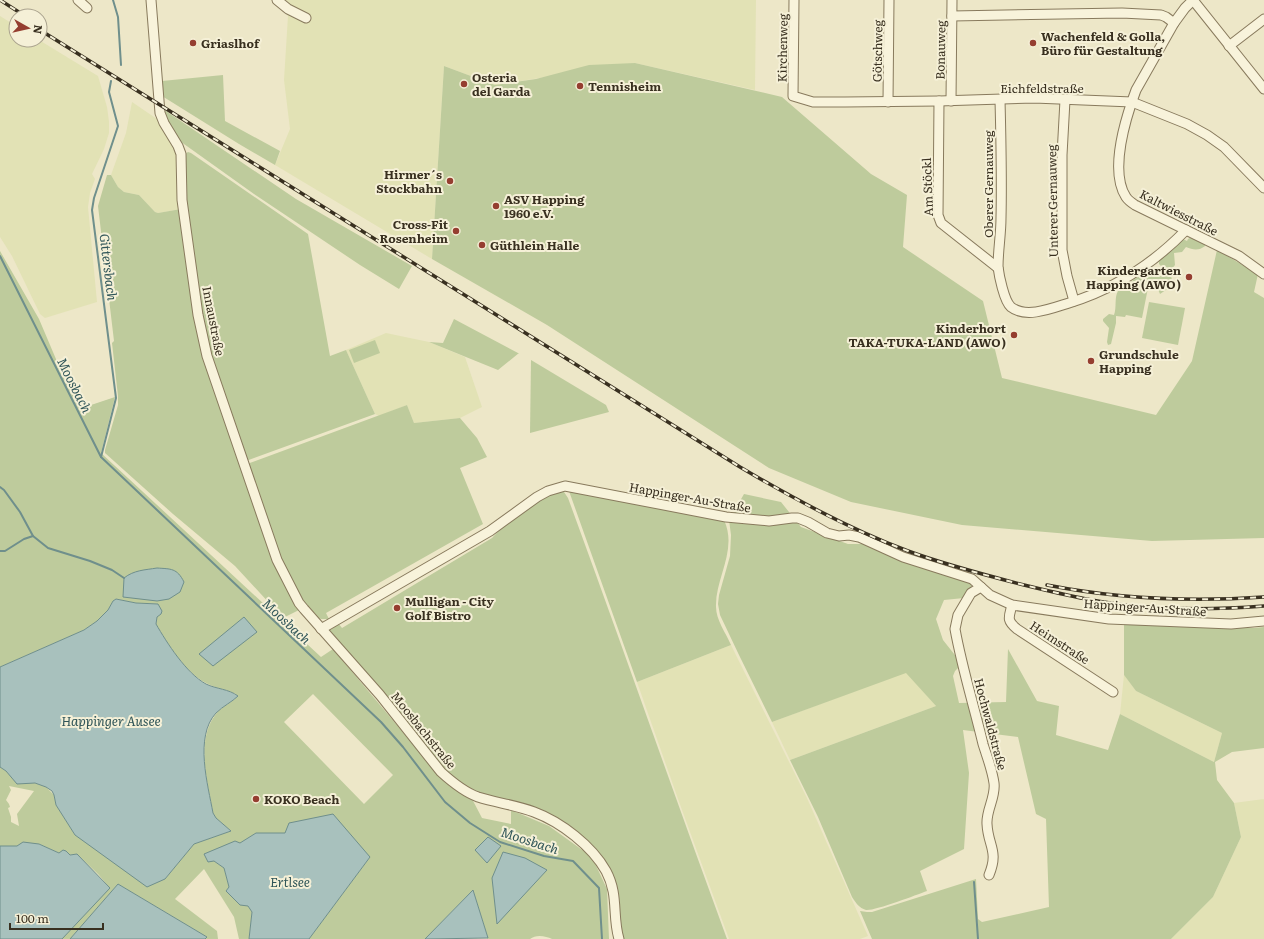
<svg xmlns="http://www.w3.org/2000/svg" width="1264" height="939" font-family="Literata,serif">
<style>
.farmland{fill:#e2e2b5}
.green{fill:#becb9c;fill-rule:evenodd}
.water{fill:#a8c1bd;stroke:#6f8f8c}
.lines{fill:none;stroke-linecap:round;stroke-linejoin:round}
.stream{stroke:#6f8f8c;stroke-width:2}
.minor-casing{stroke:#887a5d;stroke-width:11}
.minor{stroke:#f8f3db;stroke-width:9}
.rail-casing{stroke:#393020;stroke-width:3.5}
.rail{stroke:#f5f0d7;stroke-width:2;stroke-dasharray:6;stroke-linecap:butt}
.poi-dot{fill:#953e30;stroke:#f5f0d7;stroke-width:1.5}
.labels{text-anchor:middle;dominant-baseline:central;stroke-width:4;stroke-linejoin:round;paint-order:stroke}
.poi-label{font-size:12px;font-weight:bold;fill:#393020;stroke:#f5f0d7;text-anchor:start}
.street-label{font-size:12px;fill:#393020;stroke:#f5f0d7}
.water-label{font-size:13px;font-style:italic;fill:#305558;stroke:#f5f0d7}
</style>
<rect width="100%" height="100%" fill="#ede7c8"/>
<!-- farmland -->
<g class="farmland">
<polygon points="276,0 756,0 755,90 635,63 495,85 444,66 432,259 275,165 290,129 284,80 288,16"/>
<polygon points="0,16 16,26 16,40 39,40 98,76 107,107 109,122 109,133 104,149 92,174 95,179 90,193 88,207 97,302 45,318 40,314 12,256 0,237"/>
<polygon points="132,102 157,119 163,130 174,144 178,153 181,209 158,213 155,212 139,195 124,192 118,187 111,175 126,133"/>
<polygon points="386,333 429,342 465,357 482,407 460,418 414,423 407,405 379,416 375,414 346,350"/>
<polygon points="731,645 807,798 868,936 860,939 729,939 678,799 637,682"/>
<polygon points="906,672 936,706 790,760 772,722"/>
<polygon points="1124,675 1136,691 1222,733 1214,762 1120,714"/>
<polygon points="1264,794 1264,939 1171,939 1213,897 1241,837 1234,803 1264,799"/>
</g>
<!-- green -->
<g class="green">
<polygon points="635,63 782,97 871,174 907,195 903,247 983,301 1002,378 1156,415 1192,361 1217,250 1258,274 1254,292 1264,298 1264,538 1152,541 962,525 851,502 769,468 547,325 432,259 444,66 495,85 536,79 589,65"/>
<polygon points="223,75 225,121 280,151 275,165 239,144 162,96 162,81"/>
<polygon points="163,109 296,199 412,266 399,289 360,265 254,194 177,139 171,129"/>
<polygon points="188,152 191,153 308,234 330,356 346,350 375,414 246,461 216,376 203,323 187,221 185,154"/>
<polygon points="107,175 111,175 118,187 124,192 139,195 155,212 158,213 181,209 196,317 299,610 283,618 235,566 173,514 105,453 105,450 118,405 118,396 112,343 114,341 98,206"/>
<path d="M 1193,236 L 1205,242 L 1205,246 C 1199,251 1193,250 1186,247 L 1182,252 L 1174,253 L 1175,265 L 1170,271 L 1173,285 L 1160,294 L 1157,287 L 1151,290 L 1148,288 L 1142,318 L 1126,315 L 1125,317 L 1116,316 L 1116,323 L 1111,344 L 1108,345 L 1107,342 L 1109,328 L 1103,321 L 1103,319 L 1109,314 L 1114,315 C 1117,307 1114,298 1118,291 L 1123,291 C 1128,285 1132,280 1138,277 C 1143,274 1147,275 1151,271 L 1151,274 L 1154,273 L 1163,277 L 1167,272 L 1159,264 L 1159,257 L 1183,239 L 1187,241 L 1188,239 Z"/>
<path d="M 0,251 L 39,319 L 64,378 L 82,408 L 115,397 L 101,453 L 321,657 L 333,649 L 443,780 L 471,797 L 482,818 L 511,824 L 511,810 L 549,826 L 592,857 L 607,889 L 609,939 L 552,939 C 546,936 536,934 530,939 L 487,939 L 488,938 L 473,890 L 425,939 L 309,939 L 370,857 L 285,833 L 256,833 L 214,861 L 224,868 L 229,887 L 226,891 L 248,906 L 252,912 L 249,939 L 239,939 L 234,917 L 204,869 L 175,899 L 217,931 L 218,939 L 205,939 L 207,937 L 118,884 L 70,939 L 62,939 L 109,887 L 98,874 L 77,854 L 69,855 L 66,851 L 59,853 L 39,844 L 17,846 L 0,846 L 0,767 L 6,771 L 17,783 L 35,783 L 46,787 L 54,795 L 56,805 L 75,835 L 165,879 L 194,844 L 231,831 L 216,818 L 213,813 C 208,783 195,741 216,714 C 220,708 229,704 235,699 L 236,694 C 226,690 215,688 206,683 C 186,673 167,643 156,624 L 157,617 L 162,611 L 158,604 L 136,603 L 116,599 L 113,601 L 108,610 L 97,621 L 84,630 L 0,667 ZM 313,694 L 393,775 L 364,804 L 284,722 ZM 9,786 L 34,791 L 17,814 L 19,826 L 11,822 L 11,817 L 8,808 L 10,807 L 9,804 L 6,800 L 11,790 Z"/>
<polygon points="1149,302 1185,308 1178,345 1142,338"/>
<polygon points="454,319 518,353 519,353 498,370 429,342 443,343"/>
<polygon points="375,340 380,353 354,363 349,350"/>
<polygon points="531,360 606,405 609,412 530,433"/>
<polygon points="407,405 414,423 460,418 477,438 487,457 460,468 483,524 326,613 329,619 321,619 316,617 303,604 285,571 247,464"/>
<path d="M 561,490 L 564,492 L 568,498 C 622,645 673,792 727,939 L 621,939 L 612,880 L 563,824 L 471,790 L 443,771 L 330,632 L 330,629 L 338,623 L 342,628 L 492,538 L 506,523 L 545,495 Z"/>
<path d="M 569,491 L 724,520 C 738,550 715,578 716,607 C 716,620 726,633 731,645 L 637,682 Z"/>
<path d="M 744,494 L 781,502 L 801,527 L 848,544 L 865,544 L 972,583 L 970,591 L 964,598 L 944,600 L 936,619 L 943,640 L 962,664 L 955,671 L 953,676 L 959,703 L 1006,702 L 1008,649 L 1037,701 L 1059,706 L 1056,735 L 1108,750 L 1120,714 L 1214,762 L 1222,733 L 1136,691 L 1124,675 L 1124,623 L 1254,628 L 1264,627 L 1264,748 L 1232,752 L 1215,762 L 1217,780 L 1234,803 L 1241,837 L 1213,897 L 1171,939 L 872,939 L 860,911 L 867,912 L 872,912 L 976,879 L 978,919 L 982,922 L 1049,907 L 1046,819 L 1036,814 L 1018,737 L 963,730 L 969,773 L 964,849 L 920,871 L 927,891 C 916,895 875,911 866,910 C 859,908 856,903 852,897 L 818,817 L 790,760 L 936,706 L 906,673 L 772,722 L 739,655 L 720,615 L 718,604 L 719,595 L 730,556 L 731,535 L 729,520 Z"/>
</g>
<!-- water -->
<g class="water">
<path d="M 157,568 C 171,569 177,568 184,582 L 180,592 L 169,599 L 157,601 L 123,597 L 124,578 C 134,570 145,570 157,568 Z"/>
<path d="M 116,599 L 136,603 L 158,604 L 162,611 L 161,614 L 157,617 L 156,624 C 167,643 186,673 206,684 C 216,689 229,689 238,696 C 232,702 223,706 216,713 C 194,737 208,785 213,813 L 216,818 L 231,831 L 194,844 L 165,879 L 147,887 L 75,835 L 56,805 L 54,795 L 52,791 L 46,787 L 35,783 L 17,784 L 6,771 L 0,767 L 0,667 L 84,630 L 97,621 L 108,610 L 113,601 Z"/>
<polygon points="244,617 257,632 213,666 199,654"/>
<polygon points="333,814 370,857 309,939 249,939 252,912 248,906 240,905 226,891 229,887 224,868 214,861 208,862 204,854 235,841 240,843 256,833 285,833 289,823"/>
<polygon points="488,837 501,846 487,863 475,850"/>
<polygon points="23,842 39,844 59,853 63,850 66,851 70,855 77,854 110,888 62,939 0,939 0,846 17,846"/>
<polygon points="503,852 525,858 547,870 497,924 492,878"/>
<polygon points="118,884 207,937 205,939 70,939"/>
<polygon points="473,890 488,938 425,939"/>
</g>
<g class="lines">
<!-- stream -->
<g class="stream">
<polyline points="113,0 118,17 121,65"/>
<polyline points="0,256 101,457 381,722 403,747 445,802 470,823 500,842 544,856 573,861 599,888 602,939"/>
<polyline points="101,457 116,398 92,210 94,198 118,126 109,92 111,81"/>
<polyline points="0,487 4,490 20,512 33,536 48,548 90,561 112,570 124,578"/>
<polyline points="0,551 5,551 24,539 33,536"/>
<polyline points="974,882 978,939"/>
</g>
<!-- minor casing -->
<g class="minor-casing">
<g id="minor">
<polyline points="78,0 87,8"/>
<path d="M 151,0 L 160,113 L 164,123 L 178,146 L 181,154 L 182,200 L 198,315 L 207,356 L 277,560 L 299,603 L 304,609 L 380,695 L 441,772 C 452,782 464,792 478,797 C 497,803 516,805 534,812 C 561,822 592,846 606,871 C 619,895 612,916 619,939"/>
<polyline points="277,0 288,9 306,18"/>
<polyline points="794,0 793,96 813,102 845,102 939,101 1034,98 1132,102 1187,124 1207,135 1224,147 1264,188"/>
<path d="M 1193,0 L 1185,8 L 1174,23 L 1136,90 C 1126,117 1109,171 1126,197 C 1128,200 1132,203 1135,205 L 1239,256 L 1264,274"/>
<polyline points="1193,0 1264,89"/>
<polyline points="952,16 1122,13 1161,15 1166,17 1174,23"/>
<polyline points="1229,46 1264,19"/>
<path d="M 1000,100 C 1001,139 1002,179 1001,218 C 1001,234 998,251 998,267 C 999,275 1004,301 1011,307 C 1026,319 1053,308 1069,303 C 1114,289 1154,263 1186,230"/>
<polyline points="1065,100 1062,155 1062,250 1067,276 1074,301"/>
<polyline points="939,101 938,215 941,223 998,268"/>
<polyline points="951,101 952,0"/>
<polyline points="888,102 889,0"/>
<path d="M 981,587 L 971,593 L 958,615 L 955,629 C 962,668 974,706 983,744 C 987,757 992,769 994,783 C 996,797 986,810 987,824 C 988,846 999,851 989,875"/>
<path d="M 1012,605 C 1009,617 1006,620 1017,629 L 1113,692"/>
<polyline points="321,629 490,531 537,497 548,491 565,486 726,517 769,521 792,518 798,518 808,522 827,533 839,536 849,535 859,537 903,557 972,579 990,595 1012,605 1109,619 1231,624 1264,621"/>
</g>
</g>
<!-- minor -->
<use href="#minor" class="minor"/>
<!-- rail casing -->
<g class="rail-casing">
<g id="rail">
<polyline points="0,0 25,16"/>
<path d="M 40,30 L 740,467 C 794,499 849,529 908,551 C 946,565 985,575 1024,585 C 1065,595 1107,605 1149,607 C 1187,610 1226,609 1264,606"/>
<path d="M 1047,585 C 1118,599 1192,602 1264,597"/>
</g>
</g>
<!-- rail -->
<use href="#rail" class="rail"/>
</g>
<!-- markers -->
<g class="poi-dot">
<circle cx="193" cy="43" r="4"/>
<circle cx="1033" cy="43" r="4"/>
<circle cx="464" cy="84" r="4"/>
<circle cx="580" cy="86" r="4"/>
<circle cx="450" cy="181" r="4"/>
<circle cx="496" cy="206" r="4"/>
<circle cx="456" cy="231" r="4"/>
<circle cx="482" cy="245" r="4"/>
<circle cx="1189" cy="277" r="4"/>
<circle cx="1014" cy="335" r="4"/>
<circle cx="1091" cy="361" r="4"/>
<circle cx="397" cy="608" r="4"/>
<circle cx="256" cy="799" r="4"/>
</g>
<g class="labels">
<!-- poi labels -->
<g class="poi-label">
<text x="1041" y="36">Wachenfeld &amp; Golla,<tspan x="1041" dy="14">Büro für Gestaltung</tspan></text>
<text x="201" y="43">Griaslhof</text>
<text x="472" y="77">Osteria<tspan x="472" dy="14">del Garda</tspan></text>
<text x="588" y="86">Tennisheim</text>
<text x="442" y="174" text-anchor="end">Hirmer´s<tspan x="442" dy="14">Stockbahn</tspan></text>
<text x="504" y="199">ASV Happing<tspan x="504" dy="14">1960 e.V.</tspan></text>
<text x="448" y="224" text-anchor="end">Cross-Fit<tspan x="448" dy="14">Rosenheim</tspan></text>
<text x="490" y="245">Güthlein Halle</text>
<text x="1181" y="270" text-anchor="end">Kindergarten<tspan x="1181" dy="14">Happing (AWO)</tspan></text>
<text x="1006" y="328" text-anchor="end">Kinderhort<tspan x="1006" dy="14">TAKA-TUKA-LAND (AWO)</tspan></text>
<text x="1099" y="354">Grundschule<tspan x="1099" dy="14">Happing</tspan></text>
<text x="405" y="601">Mulligan - City<tspan x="405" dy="14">Golf Bistro</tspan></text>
<text x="264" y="799">KOKO Beach</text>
</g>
<!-- street labels -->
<g class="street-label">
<text transform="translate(782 48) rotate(-89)">Kirchenweg</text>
<text transform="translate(940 50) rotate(-89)">Bonauweg</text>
<text transform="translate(877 51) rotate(-89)">Götschweg</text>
<text x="1042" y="88">Eichfeldstraße</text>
<text transform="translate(988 184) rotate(-90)">Oberer Gernauweg</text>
<text transform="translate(927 187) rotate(-92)">Am Stöckl</text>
<text transform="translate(1052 201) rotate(-91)">Unterer Gernauweg</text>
<text transform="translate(1179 212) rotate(27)">Kaltwiesstraße</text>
<text transform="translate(214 321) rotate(79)">Innaustraße</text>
<text transform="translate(690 497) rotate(10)">Happinger-Au-Straße</text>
<text transform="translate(1145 607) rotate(4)">Happinger-Au-Straße</text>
<text transform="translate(1060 642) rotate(33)">Heimstraße</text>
<text transform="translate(991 724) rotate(75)">Hochwaldstraße</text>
<text transform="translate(424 730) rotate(51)">Moosbachstraße</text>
</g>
<!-- water labels -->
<g class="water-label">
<text transform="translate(109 267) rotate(83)">Gittersbach</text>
<text transform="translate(75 385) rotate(63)">Moosbach</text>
<text transform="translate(287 621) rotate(43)">Moosbach</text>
<text x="111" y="720">Happinger Ausee</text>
<text transform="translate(530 840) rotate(18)">Moosbach</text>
<text x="290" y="881">Ertlsee</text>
</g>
</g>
<!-- north arrow -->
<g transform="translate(28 28) rotate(98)"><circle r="19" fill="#f5f0d7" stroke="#aaa38e"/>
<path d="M0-3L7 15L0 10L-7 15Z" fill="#953e30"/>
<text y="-6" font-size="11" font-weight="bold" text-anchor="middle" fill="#393020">N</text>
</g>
<!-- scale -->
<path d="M10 923v6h93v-6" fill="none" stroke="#393020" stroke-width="2"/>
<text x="16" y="923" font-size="12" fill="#393020" stroke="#f5f0d7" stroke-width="3" paint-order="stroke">100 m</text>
</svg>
